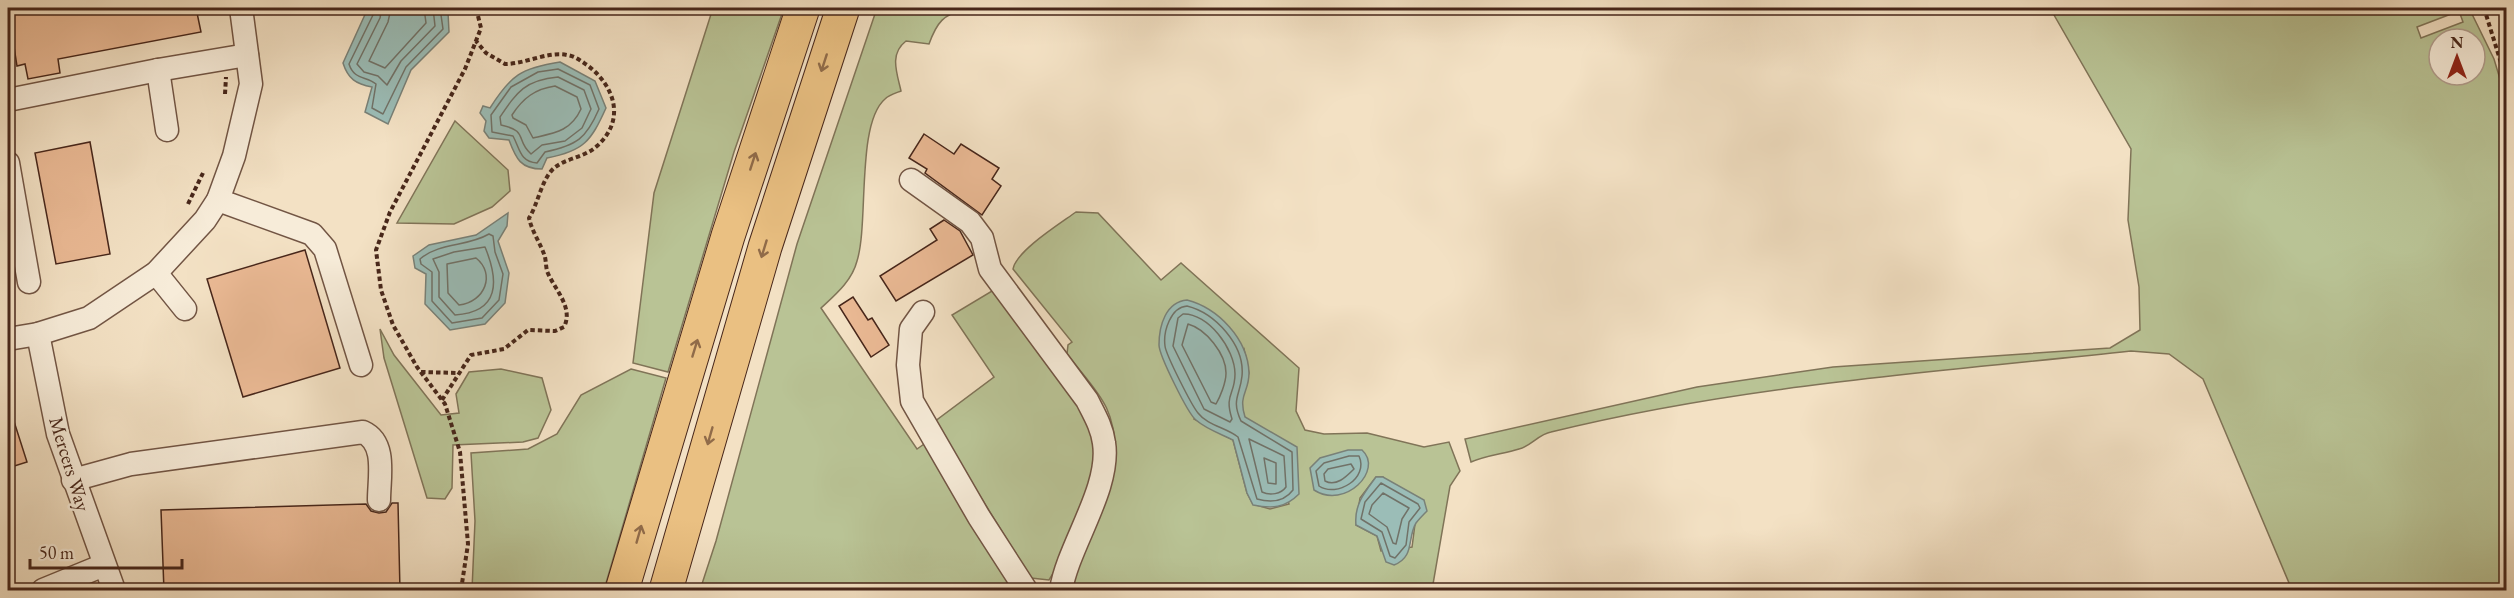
<svg xmlns="http://www.w3.org/2000/svg" width="2514" height="598" font-family="'EB Garamond',serif">
<style>
.green{fill:#b9c395;stroke:#807458;stroke-width:1.5;fill-rule:evenodd}
.water{fill:#9bbdb7;stroke:#798178;stroke-width:1.5}
.lines{fill:none;stroke-linecap:round;stroke-linejoin:round}
.shore{stroke:#717268;stroke-width:1.5}
.building{fill:#eab994;stroke:#47261a;stroke-width:1.5}
.minor-casing{stroke:#725544;stroke-width:25}
.highway-casing{stroke:#47261a;stroke-width:35}
.path{stroke:#47261a;stroke-width:4;stroke-dasharray:4.5 3;stroke-linecap:butt}
.minor{stroke:#f7ecd9;stroke-width:22}
.highway{stroke:#eac082;stroke-width:33}
.oneway{stroke:#906b49}
.labels{text-anchor:middle;dominant-baseline:central;stroke-width:5;stroke-linejoin:round;paint-order:stroke}
.street-label{font-size:20px;fill:#47261a;stroke:#f7ecd9}
</style>
<rect width="100%" height="100%" fill="#f3e1c4"/>
<filter id="stains"><feTurbulence type="fractalNoise" baseFrequency=".00333" numOctaves="4"/><feColorMatrix values="0 0 0 0 .2 0 0 0 0 .09 0 0 0 0 .02 0 0 0 .5 -.17"/></filter>
<radialGradient id="worn" r=".72"><stop offset=".6" stop-color="#630" stop-opacity="0"/><stop offset="1" stop-color="#630" stop-opacity=".3"/></radialGradient>
<!-- green -->
<g class="green">
<polygon points="713,8 784,8 734,152 668,372 633,363 654,193"/>
<path d="M 877,8 L 966,8 C 943,15 937,22 929,44 L 906,41 C 889,54 897,73 901,91 C 896,93 889,95 885,99 C 856,124 869,223 857,261 C 852,281 835,295 821,308 L 917,449 L 927,442 L 1023,590 L 700,590 L 716,541 L 797,244 Z"/>
<path d="M 2050,8 L 2469,8 L 2494,59 L 2506,99 L 2506,590 L 2292,590 L 2203,379 L 2169,354 L 2131,351 C 1937,372 1741,385 1551,432 C 1539,434 1531,446 1519,449 C 1503,454 1487,455 1471,462 L 1465,439 L 1697,387 L 1833,367 L 2110,348 L 2140,330 L 2139,287 L 2128,220 L 2131,149 ZM 2459,11 L 2463,22 L 2421,38 L 2417,27 ZM 2439,39 L 2475,39 L 2475,75 L 2439,75 Z"/>
<polygon points="455,121 508,170 510,191 492,207 454,224 397,223"/>
<path d="M 1076,212 L 1098,213 L 1161,280 L 1181,263 L 1299,368 L 1296,411 L 1305,430 L 1324,434 L 1367,433 L 1424,447 L 1449,442 L 1460,471 L 1450,486 L 1432,590 L 1068,590 L 1115,455 C 1116,405 1096,392 1067,354 L 1068,345 L 1072,342 L 1013,269 C 1016,251 1061,223 1076,212 ZM 1244,349 L 1249,373 L 1240,402 L 1245,418 L 1265,431 L 1289,504 L 1270,509 L 1253,504 L 1247,493 L 1233,440 L 1194,419 ZM 1376,477 L 1383,477 L 1415,524 L 1412,547 L 1381,551 L 1377,536 L 1356,525 L 1360,498 Z"/>
<polygon points="997,288 1091,415 1097,463 1062,559 1049,580 1031,578 934,422 994,377 952,315"/>
<polygon points="380,329 394,355 441,415 459,413 456,394 469,372 501,369 542,378 551,410 538,438 523,442 453,445 452,488 445,499 427,498 384,358"/>
<polygon points="631,369 666,378 604,590 472,590 475,521 471,453 528,449 557,434 581,395"/>
</g>
<!-- water -->
<g class="water">
<path d="M 368,8 L 445,8 L 448,12 L 449,32 L 411,70 L 388,124 L 365,112 L 372,87 C 356,84 348,79 343,63 Z"/>
<path d="M 560,62 L 595,81 L 606,108 C 591,141 584,151 547,158 L 542,169 C 521,169 516,159 509,140 L 489,138 L 484,131 L 486,121 L 480,113 L 483,106 L 490,108 C 511,75 521,68 560,62 Z"/>
<polygon points="508,213 507,226 498,241 509,273 505,303 485,324 450,330 425,304 426,274 415,268 413,256 429,245 476,235"/>
<path d="M 1187,300 C 1218,308 1248,339 1249,373 C 1249,393 1238,394 1245,417 L 1297,447 L 1299,494 C 1285,508 1272,509 1253,505 L 1247,493 L 1233,440 C 1221,434 1206,429 1196,420 C 1188,414 1159,355 1159,345 C 1159,325 1166,302 1187,300 Z"/>
<path d="M 1348,450 L 1362,450 C 1384,470 1345,510 1314,490 L 1310,468 L 1320,458 Z"/>
<path d="M 1376,477 L 1383,477 L 1424,500 L 1427,511 C 1423,515 1419,519 1416,523 C 1407,538 1415,557 1394,565 L 1386,562 L 1377,536 L 1356,525 C 1354,505 1364,493 1376,477 Z"/>
</g>
<g class="lines">
<!-- shore -->
<g class="shore">
<path d="M 374,8 L 373,15 L 349,64 C 354,80 366,76 376,84 L 372,108 L 383,114 L 406,67 L 443,29 L 440,8"/>
<polyline points="382,8 380,18 357,64 364,72 378,76 387,85 401,61 435,26 433,8"/>
<polyline points="391,8 388,22 369,61 385,68 426,23 424,8"/>
<path d="M 558,69 L 590,85 L 599,109 C 586,139 577,145 545,152 L 537,163 C 520,162 520,149 513,136 L 492,132 L 491,115 L 511,87 L 538,72 Z"/>
<path d="M 558,77 L 584,90 L 591,109 L 582,128 L 565,141 L 542,145 L 531,154 C 515,140 529,131 501,125 L 500,117 C 517,92 525,80 558,77 Z"/>
<path d="M 555,86 L 577,97 L 581,109 C 571,131 555,133 533,138 L 526,125 L 513,118 L 512,115 C 523,98 535,89 555,86 Z"/>
<path d="M 489,234 L 493,236 L 495,252 L 503,274 L 499,300 L 482,318 L 452,323 L 432,301 L 432,272 L 421,264 L 420,259 C 440,242 467,247 489,234 Z"/>
<path d="M 485,247 C 499,281 500,312 455,315 L 439,297 L 439,272 L 433,259 L 454,252 Z"/>
<path d="M 476,258 C 496,274 485,302 459,305 L 448,293 L 447,264 Z"/>
<path d="M 1187,306 C 1215,313 1245,345 1242,376 C 1240,396 1231,399 1241,421 L 1292,452 L 1293,490 C 1284,502 1271,503 1257,499 L 1238,437 C 1227,428 1207,425 1198,413 C 1192,406 1166,355 1165,346 C 1163,331 1171,307 1187,306 Z"/>
<path d="M 1183,314 C 1208,313 1235,349 1235,374 C 1235,395 1224,394 1232,419 L 1230,422 L 1204,409 L 1173,346 L 1178,318 Z"/>
<path d="M 1188,324 C 1206,329 1226,354 1226,373 C 1226,383 1220,397 1216,404 L 1211,402 L 1182,345 Z"/>
<path d="M 1249,439 L 1284,456 L 1286,487 C 1281,494 1270,496 1262,492 Z"/>
<path d="M 1349,456 L 1359,456 C 1369,478 1337,498 1319,486 L 1316,471 L 1324,463 Z"/>
<polygon points="1264,458 1276,463 1276,484 1268,483"/>
<path d="M 1351,464 L 1354,469 C 1346,477 1336,487 1325,481 L 1324,474 L 1328,469 Z"/>
<polygon points="1381,483 1418,504 1420,508 1409,522 1406,545 1395,558 1390,556 1382,532 1361,519 1365,502"/>
<polygon points="1383,493 1409,508 1402,519 1396,544 1393,543 1387,527 1369,514 1372,505"/>
</g>
</g>
<!-- building -->
<g class="building">
<polygon points="8,8 196,8 201,32 58,59 60,73 28,79 25,64 17,66"/>
<polygon points="924,134 954,154 961,144 999,168 992,179 1001,186 982,215 925,173 927,169 909,158"/>
<polygon points="90,142 110,254 56,264 35,153"/>
<polygon points="944,220 960,231 973,255 896,301 880,276 937,240 930,229"/>
<polygon points="305,250 340,368 243,397 207,279"/>
<polygon points="853,297 868,320 872,318 889,345 871,357 839,306"/>
<polygon points="8,412 11,412 27,462 8,468"/>
<polygon points="392,503 398,503 400,591 164,591 161,510 366,504 371,511 379,513 386,512"/>
</g>
<g class="lines">
<!-- minor casing -->
<g class="minor-casing">
<g id="minor">
<polyline points="158,70 167,130"/>
<polyline points="8,100 158,70 247,55"/>
<polyline points="8,163 29,282"/>
<path d="M 911,180 L 970,222 L 982,238 L 990,269 L 1087,400 C 1094,414 1102,427 1104,443 C 1111,488 1068,546 1061,590"/>
<polyline points="218,200 312,234 325,249 361,365"/>
<polyline points="156,273 185,309"/>
<polyline points="923,312 911,329 908,365 912,401 979,517 1026,590"/>
<polyline points="38,334 58,434 114,590"/>
<polyline points="8,339 38,334 89,318 156,273 205,220 218,200 234,156 251,84 241,8"/>
<path d="M 73,480 L 131,464 L 363,432 C 387,443 379,477 379,500"/>
<polyline points="43,590 104,565"/>
</g>
</g>
<!-- highway casing -->
<g class="highway-casing">
<g id="highway">
<polyline points="622,590 728,236 803,8"/>
<polyline points="666,590 765,247 843,8"/>
</g>
</g>
<!-- path -->
<g class="path">
<polyline points="2484,8 2506,79"/>
<polyline points="225,94 226,77"/>
<polyline points="188,204 203,173"/>
<polyline points="421,372 459,373"/>
<path d="M 442,400 L 471,355 L 504,349 L 528,330 L 555,331 L 564,327 C 574,307 554,289 547,271 C 546,267 546,262 545,257 C 541,244 532,232 529,218 C 538,204 541,181 553,169 C 565,158 584,158 597,146 C 626,120 615,86 587,65 C 581,61 575,56 567,55 C 548,51 525,64 505,64 L 486,53 L 476,41"/>
<polyline points="461,590 468,544 460,452 445,404 417,367 393,325 381,290 376,250 390,212 465,69 481,28 476,8"/>
</g>
<!-- minor -->
<use href="#minor" class="minor"/>
<!-- highway -->
<use href="#highway" class="highway"/>
</g>
<!-- one-way arrows -->
<defs><path id="oneway-shaft" d="M-6 0H5M1.5-3L5.5 0L1.5 3" fill="none" stroke-width="1.6" stroke-linecap="round" stroke-linejoin="round" transform="scale(1.5)"/></defs>
<g class="oneway">
<use href="#oneway-shaft" transform="translate(824 63) rotate(108)"/>
<use href="#oneway-shaft" transform="translate(753 161) rotate(-72)"/>
<use href="#oneway-shaft" transform="translate(764 249) rotate(107)"/>
<use href="#oneway-shaft" transform="translate(695 348) rotate(-73)"/>
<use href="#oneway-shaft" transform="translate(710 436) rotate(106)"/>
<use href="#oneway-shaft" transform="translate(639 534) rotate(-74)"/>
</g>
<g class="labels">
<!-- street labels -->
<g class="street-label">
<text transform="translate(70 464) rotate(73)">Mercers Way</text>
</g>
</g>
<!-- margin -->
<rect width="2514" height="598" fill="none" stroke="#f3e1c4" stroke-width="30"/>
<rect x="9" y="9" width="2496" height="580" fill="none" stroke="#47261a" stroke-width="3"/>
<rect x="15" y="15" width="2484" height="568" fill="none" stroke="#47261a" stroke-width="1.5"/>
<!-- north arrow -->
<g transform="translate(2457 57)"><circle r="28" fill="#f7ecd9" stroke="#b19d8d" stroke-width="1.5"/>
<path d="M0-4.5L10 22L0 15L-10 22Z" fill="#8f2418"/>
<text y="-9" font-size="16" font-weight="bold" text-anchor="middle" fill="#47261a">N</text>
</g>
<!-- scale -->
<path d="M30 559v9h152v-9" fill="none" stroke="#47261a" stroke-width="3"/>
<text x="39" y="559" font-size="18" fill="#47261a" stroke="#f7ecd9" stroke-width="4.5" paint-order="stroke">50 m</text>
<rect width="100%" height="100%" filter="url(#stains)"/>
<rect width="100%" height="100%" fill="url(#worn)"/>
</svg>
